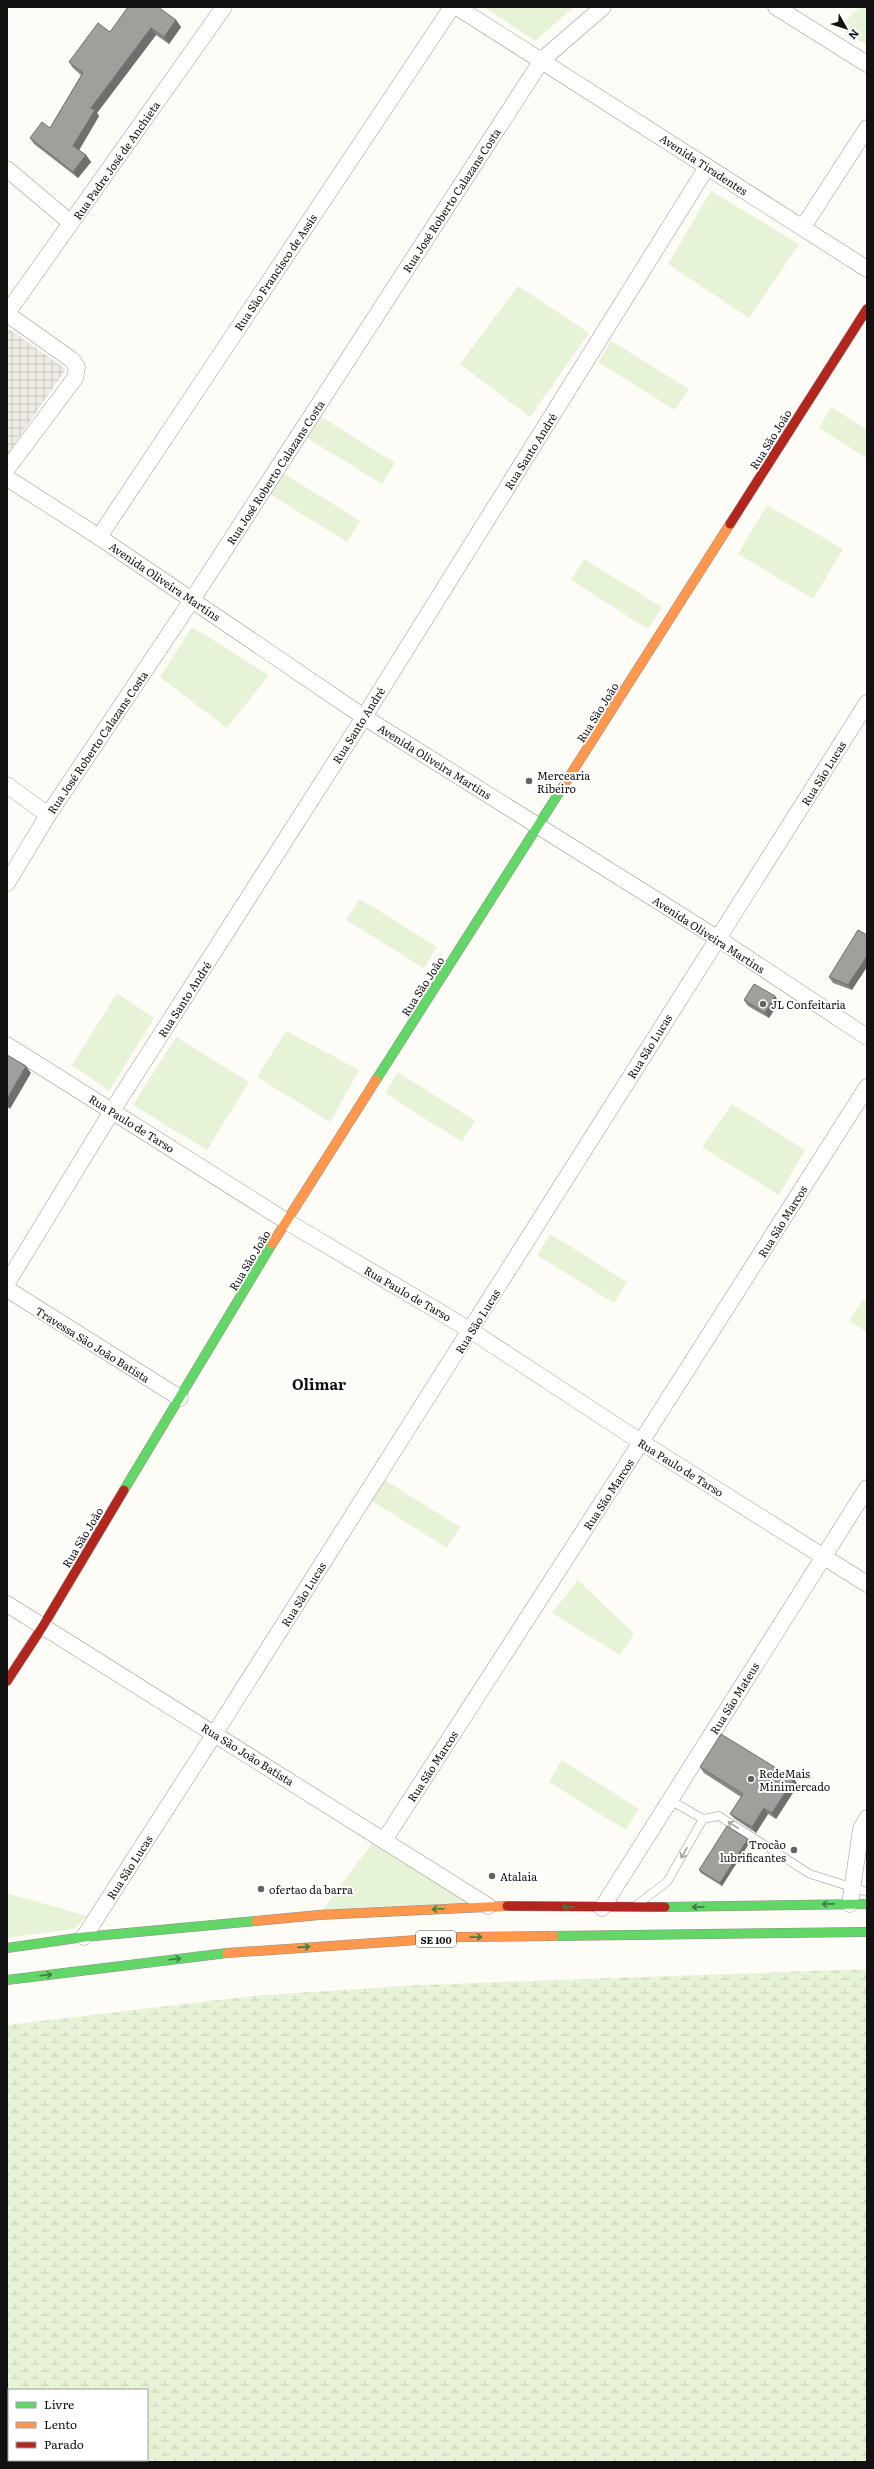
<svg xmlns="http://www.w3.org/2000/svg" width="874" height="2469" font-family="Literata,serif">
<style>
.grass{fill:#e7f3d7}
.wetland{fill:url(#wetland-marsh);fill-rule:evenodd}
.plaza{fill:url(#plaza-grid)}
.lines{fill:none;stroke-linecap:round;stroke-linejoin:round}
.lane-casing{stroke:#979795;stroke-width:9}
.street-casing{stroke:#979795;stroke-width:17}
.fast-casing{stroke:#8e8d8b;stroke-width:10}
.slow-casing{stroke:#8e8d8b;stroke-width:10}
.jam-casing{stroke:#8e8d8b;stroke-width:10}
.lane{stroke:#fffffe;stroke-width:8}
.street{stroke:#fffffe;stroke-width:16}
.fast{stroke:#63d668;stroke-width:9}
.slow{stroke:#ff974d;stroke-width:9}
.jam{stroke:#b3261e;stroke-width:9}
.wall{fill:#8a8986}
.shaded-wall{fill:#716f6d}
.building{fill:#a19f9c;stroke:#716f6d}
.oneway{stroke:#a0a09f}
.oneway2{stroke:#3e7d41}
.poi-dot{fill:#646362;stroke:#fff;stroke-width:1.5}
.labels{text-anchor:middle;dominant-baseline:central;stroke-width:4;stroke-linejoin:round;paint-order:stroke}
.shield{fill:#fff;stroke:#585858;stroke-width:1}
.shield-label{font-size:10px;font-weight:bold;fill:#111}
.street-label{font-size:11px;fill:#111;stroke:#fff}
.poi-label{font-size:11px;fill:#111;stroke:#fff;text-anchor:start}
.district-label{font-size:15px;font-weight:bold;fill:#111;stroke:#fff}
</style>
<defs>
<pattern id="wetland-marsh" width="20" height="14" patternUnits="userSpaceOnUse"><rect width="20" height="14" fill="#e7f3d7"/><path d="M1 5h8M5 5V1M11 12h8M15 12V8" fill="none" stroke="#c5cfb8"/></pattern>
<pattern id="plaza-grid" width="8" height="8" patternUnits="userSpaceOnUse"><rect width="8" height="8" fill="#edebe2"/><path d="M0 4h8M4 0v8" fill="none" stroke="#cac8c1"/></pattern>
</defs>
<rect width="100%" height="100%" fill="#fdfcf7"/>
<!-- grass -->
<g class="grass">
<polygon points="484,7 574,7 535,41"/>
<polygon points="860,7 867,7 867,45 838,28"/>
<polygon points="711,191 799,244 749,318 668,264"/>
<polygon points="518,286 589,333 530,417 460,364"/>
<polygon points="611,341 689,389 675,410 598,362"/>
<polygon points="831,407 867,430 867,458 819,428"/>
<polygon points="318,415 395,463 382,484 304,436"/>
<polygon points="283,473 360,521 347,542 270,494"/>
<polygon points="767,505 843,549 813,599 738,554"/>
<polygon points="584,559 662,607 648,629 571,580"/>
<polygon points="192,627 269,675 227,728 160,677"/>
<polygon points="360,899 437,947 424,968 346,920"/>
<polygon points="117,993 154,1018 109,1091 72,1065"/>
<polygon points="286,1031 359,1070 330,1122 257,1077"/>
<polygon points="176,1037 249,1082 207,1150 133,1105"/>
<polygon points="398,1072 475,1121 462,1142 385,1093"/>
<polygon points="732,1104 805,1150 779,1195 702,1147"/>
<polygon points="550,1234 627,1282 614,1303 537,1255"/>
<polygon points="863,1300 867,1303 867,1332 849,1321"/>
<polygon points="383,1479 460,1527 447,1548 370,1500"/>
<polygon points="578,1580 634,1634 620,1655 552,1613"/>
<polygon points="562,1760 639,1809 626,1830 549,1782"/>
<polygon points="378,1835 488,1906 319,1915"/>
<polygon points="7,1893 87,1916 74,1929 7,1938"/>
</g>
<!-- wetland -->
<path class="wetland" d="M 867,1969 L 867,2462 L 7,2462 L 7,2025 L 252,1996 L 420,1985 ZM 9,2390 L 147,2390 L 147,2460 L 9,2460 Z"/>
<!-- plaza -->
<polygon class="plaza" points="9,329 66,369 7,455 7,331"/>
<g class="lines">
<!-- lane casing -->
<g class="lane-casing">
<g id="lane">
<polyline points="670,1800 703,1819 719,1816 810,1874 867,1892"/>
<polyline points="639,1903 667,1882 703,1819"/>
</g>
</g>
<!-- street casing -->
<g class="street-casing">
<g id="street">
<polyline points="457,7 867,269"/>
<polyline points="776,7 867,64"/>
<polyline points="7,169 71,223"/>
<polyline points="803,227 867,128"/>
<polyline points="7,313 224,7"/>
<polyline points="7,314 72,360 77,367 75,378 7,469"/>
<polyline points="7,478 99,537 364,717 717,938 867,1037"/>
<polyline points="99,537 452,7"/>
<polyline points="7,785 48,815"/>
<polyline points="7,883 48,815 192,600 542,60 603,7"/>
<polyline points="7,1045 286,1221 470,1330 641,1442 867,1584"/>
<polyline points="7,1283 112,1111 364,717 707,167"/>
<polyline points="7,1289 180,1398"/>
<polyline points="7,1604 488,1906"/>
<polyline points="385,1839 641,1442 867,1087"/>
<polyline points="850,1904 861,1829 867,1818"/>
<polyline points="602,1908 867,1488"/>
<polyline points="84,1937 215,1733 867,703"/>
</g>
</g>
<!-- fast casing -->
<g class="fast-casing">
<g id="fast">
<polyline points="376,1080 562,788"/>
<polyline points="124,1490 272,1244"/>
<polyline points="665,1907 867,1904"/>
<polyline points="554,1936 867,1932"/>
<polyline points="7,1948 84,1937 256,1921"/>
<polyline points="7,1980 227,1953"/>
</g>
</g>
<!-- slow casing -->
<g class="slow-casing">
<g id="slow">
<polyline points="562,788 730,524"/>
<polyline points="272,1244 376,1080"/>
<polyline points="256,1921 319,1915 507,1906"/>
<polyline points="227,1953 461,1937 554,1936"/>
</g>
</g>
<!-- jam casing -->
<g class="jam-casing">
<g id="jam">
<polyline points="730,524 867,309"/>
<polyline points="7,1681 43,1626 124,1490"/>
<polyline points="507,1906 665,1907"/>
</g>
</g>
<!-- lane -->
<use href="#lane" class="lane"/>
<!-- street -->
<use href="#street" class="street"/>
<!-- fast -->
<use href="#fast" class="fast"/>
<!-- slow -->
<use href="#slow" class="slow"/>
<!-- jam -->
<use href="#jam" class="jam"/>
</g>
<!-- wall -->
<g class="wall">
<polygon points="176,20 181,27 169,44 156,35 97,113 99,116 79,150 86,155 91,162 78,178 34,144 30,138 50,128 81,75 73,68 69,62 110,32"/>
<polygon points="867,935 852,990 833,983 829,977"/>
<polygon points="775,996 779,1002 769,1018 748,1006 744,1000"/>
<polygon points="700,1767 794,1779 798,1785 776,1819 768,1814 756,1833 735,1819 730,1814 741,1797 704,1773"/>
<polygon points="750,1842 722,1886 701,1873 699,1870"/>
</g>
<!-- shaded-wall -->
<g class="shaded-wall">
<polygon points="176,20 181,27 169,44 164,37"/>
<polygon points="151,28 156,35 97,113 99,116 78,152 73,146 91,108"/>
<polygon points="86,155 91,162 78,178 73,172"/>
<polygon points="867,956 867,967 852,990 848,985"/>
<polygon points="775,996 779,1002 769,1018 765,1013"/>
<polygon points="26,1066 31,1073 10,1109 7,1106 7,1099"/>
<polygon points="794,1779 798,1785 776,1819 772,1813"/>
<polygon points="764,1808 768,1814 756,1833 752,1827"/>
<polygon points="748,1839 750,1842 722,1886 720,1883"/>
</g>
<!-- building -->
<g class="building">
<polygon points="128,7 158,7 176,20 164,37 151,28 91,108 95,110 73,146 86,155 73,172 30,138 42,122 50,128 83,73 69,62 98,23 110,32"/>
<polygon points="858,930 867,935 867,956 848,985 829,977"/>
<polygon points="754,984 775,996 765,1013 744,1000"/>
<polygon points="7,1055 26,1066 7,1099"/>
<polygon points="721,1734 794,1779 772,1813 764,1808 752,1827 730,1814 743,1794 700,1767"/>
<polygon points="727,1826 748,1839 720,1883 699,1870"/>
</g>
<!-- one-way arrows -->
<defs><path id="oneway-shaft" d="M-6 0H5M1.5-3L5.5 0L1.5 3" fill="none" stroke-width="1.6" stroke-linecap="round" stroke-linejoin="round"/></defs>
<g class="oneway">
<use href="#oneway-shaft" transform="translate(733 1825) rotate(-148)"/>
<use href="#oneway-shaft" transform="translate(684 1853) rotate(120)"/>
</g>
<g class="oneway2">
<use href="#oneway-shaft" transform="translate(828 1904) rotate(179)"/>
<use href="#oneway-shaft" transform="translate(568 1907) rotate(-179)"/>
<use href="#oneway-shaft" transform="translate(698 1907) rotate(179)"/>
<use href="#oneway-shaft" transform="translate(438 1909) rotate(177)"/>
<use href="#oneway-shaft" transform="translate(476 1937) rotate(-1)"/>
<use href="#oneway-shaft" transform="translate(304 1947) rotate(-4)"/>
<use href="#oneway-shaft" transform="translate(175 1959) rotate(-7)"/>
<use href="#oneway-shaft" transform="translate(46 1975) rotate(-7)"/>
</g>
<!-- markers -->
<g class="poi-dot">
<circle cx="529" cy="781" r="4"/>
<circle cx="763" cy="1004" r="4"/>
<circle cx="751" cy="1779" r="4"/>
<circle cx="794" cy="1850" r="4"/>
<circle cx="492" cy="1876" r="4"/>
<circle cx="261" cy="1889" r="4"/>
</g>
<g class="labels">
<!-- shield labels -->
<rect class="shield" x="416" y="1931" width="40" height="16" rx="3"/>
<g class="shield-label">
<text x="436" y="1939">SE 100</text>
</g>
<!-- street labels -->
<g class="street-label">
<text transform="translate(116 160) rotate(-55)">Rua Padre José de Anchieta</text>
<text transform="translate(704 164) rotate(33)">Avenida Tiradentes</text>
<text transform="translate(451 200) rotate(-57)">Rua José Roberto Calazans Costa</text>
<text transform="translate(275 272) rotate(-56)">Rua São Francisco de Assis</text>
<text transform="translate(770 439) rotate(-58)">Rua São João</text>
<text transform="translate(530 451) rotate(-58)">Rua Santo André</text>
<text transform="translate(275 472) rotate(-57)">Rua José Roberto Calazans Costa</text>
<text transform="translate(165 581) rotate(34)">Avenida Oliveira Martins</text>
<text transform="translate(597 712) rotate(-58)">Rua São João</text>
<text transform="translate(358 725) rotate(-58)">Rua Santo André</text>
<text transform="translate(97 742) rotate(-56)">Rua José Roberto Calazans Costa</text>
<text transform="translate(435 761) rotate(32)">Avenida Oliveira Martins</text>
<text transform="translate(823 773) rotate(-58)">Rua São Lucas</text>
<text transform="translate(709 934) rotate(33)">Avenida Oliveira Martins</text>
<text transform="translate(422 986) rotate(-57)">Rua São João</text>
<text transform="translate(184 999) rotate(-57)">Rua Santo André</text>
<text transform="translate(649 1046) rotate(-58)">Rua São Lucas</text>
<text transform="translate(132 1123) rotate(32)">Rua Paulo de Tarso</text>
<text transform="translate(782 1221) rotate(-58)">Rua São Marcos</text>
<text transform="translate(249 1260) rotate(-59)">Rua São João</text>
<text transform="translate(408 1293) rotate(30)">Rua Paulo de Tarso</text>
<text transform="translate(477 1321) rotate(-58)">Rua São Lucas</text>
<text transform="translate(93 1344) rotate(32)">Travessa São João Batista</text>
<text transform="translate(681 1467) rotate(32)">Rua Paulo de Tarso</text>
<text transform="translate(608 1494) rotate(-57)">Rua São Marcos</text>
<text transform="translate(82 1537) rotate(-59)">Rua São João</text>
<text transform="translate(303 1594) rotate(-58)">Rua São Lucas</text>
<text transform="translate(734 1698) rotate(-58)">Rua São Mateus</text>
<text transform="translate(248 1754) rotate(32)">Rua São João Batista</text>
<text transform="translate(432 1766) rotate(-57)">Rua São Marcos</text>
<text transform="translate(129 1867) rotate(-57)">Rua São Lucas</text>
</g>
<!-- poi labels -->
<g class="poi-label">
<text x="537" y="775">Mercearia<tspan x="537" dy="13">Ribeiro</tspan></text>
<text x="771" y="1004">JL Confeitaria</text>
<text x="759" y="1773">RedeMais<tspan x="759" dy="13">Minimercado</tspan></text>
<text x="786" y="1844" text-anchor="end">Trocão<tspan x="786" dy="13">lubrificantes</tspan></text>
<text x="500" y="1876">Atalaia</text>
<text x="269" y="1889">ofertao da barra</text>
</g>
<!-- district labels -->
<g class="district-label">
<text x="319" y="1383">Olimar</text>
</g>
</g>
<!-- border -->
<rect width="874" height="2469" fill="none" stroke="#111111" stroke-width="16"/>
<!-- legend -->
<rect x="8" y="2389" width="140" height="72" fill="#ffffff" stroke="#a0a0a0"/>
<rect x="16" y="2402" width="20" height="6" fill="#63d668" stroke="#a0a0a0"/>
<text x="44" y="2409" font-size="12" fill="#111111">Livre</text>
<rect x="16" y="2422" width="20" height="6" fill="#ff974d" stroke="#a0a0a0"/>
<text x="44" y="2429" font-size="12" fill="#111111">Lento</text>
<rect x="16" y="2442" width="20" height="6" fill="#b3261e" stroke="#a0a0a0"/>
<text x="44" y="2449" font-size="12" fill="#111111">Parado</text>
<!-- north arrow -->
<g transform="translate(846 28) rotate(129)" stroke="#ffffff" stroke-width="3" paint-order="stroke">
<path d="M0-3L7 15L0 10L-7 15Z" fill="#111111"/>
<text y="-6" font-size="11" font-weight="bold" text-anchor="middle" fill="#111111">N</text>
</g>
</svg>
